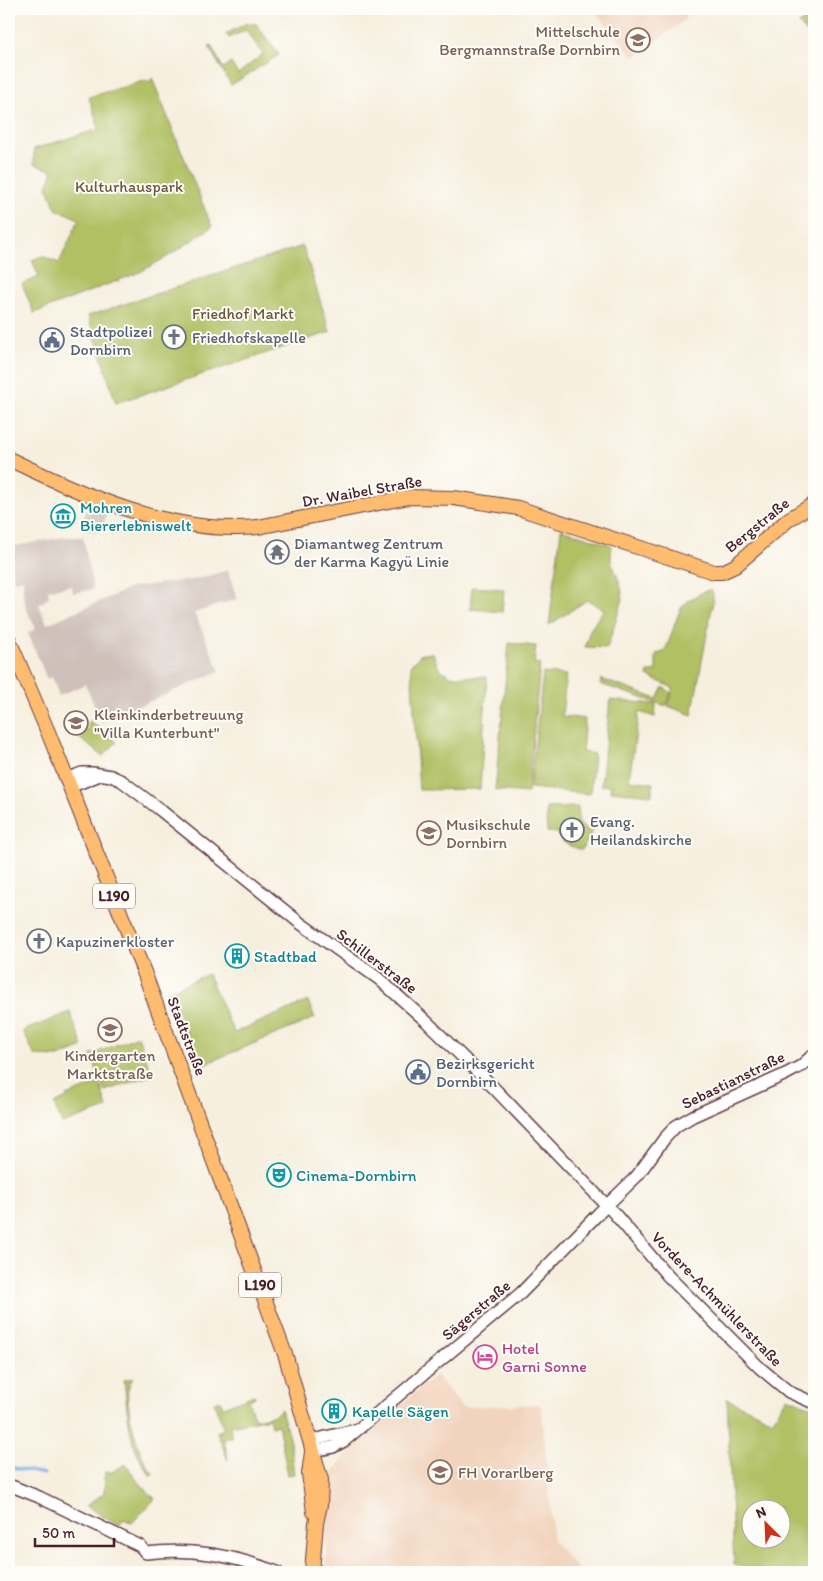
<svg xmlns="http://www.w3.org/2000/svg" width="823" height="1581" font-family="Itim,sans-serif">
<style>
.built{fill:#f2d4be}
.industrial{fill:#cfc0ba}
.green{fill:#b0c063;stroke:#7d7047;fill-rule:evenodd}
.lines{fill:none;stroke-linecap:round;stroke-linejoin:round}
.stream{stroke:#7fb2eb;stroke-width:3}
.minor-casing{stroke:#643e46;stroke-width:14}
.major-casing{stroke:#643e46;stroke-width:16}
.minor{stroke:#fff;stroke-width:11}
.major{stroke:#fdbc70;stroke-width:14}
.labels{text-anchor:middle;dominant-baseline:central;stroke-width:4;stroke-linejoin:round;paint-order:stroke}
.shield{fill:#fdfcf7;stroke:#806168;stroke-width:1}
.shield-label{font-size:15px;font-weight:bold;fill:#4a1f2b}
.education-label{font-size:16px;fill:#785e54;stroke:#fdfcf7;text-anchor:start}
.park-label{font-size:16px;fill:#6e573f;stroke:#fdfcf7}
.service-label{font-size:16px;fill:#4e5e75;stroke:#fdfcf7;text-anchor:start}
.worship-label{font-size:16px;fill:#5b616d;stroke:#fdfcf7;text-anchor:start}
.street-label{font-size:16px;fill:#4a1f2b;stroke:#fdfcf7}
.culture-label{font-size:16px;fill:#0d838f;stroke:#fdfcf7;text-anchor:start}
.hotel-label{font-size:16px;fill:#b23c85;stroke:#fdfcf7;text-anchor:start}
</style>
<rect width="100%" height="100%" fill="#fdfcf7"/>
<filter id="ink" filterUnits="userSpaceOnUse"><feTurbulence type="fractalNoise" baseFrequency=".02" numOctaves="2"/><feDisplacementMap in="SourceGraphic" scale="10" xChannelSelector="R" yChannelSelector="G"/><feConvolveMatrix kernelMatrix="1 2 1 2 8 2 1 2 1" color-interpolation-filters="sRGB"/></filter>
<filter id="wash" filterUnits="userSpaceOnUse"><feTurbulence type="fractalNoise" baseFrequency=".0096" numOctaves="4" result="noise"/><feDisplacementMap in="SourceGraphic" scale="20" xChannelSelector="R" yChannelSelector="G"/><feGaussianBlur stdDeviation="1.12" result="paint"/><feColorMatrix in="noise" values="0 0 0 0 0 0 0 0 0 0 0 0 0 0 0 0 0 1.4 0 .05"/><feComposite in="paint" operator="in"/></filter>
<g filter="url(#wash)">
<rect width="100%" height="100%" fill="#f6efde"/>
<!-- built -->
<g class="built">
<polygon points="593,9 685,9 686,17 682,22 634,57"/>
<polygon points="436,1375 462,1407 539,1404 542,1408 553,1541 580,1572 585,1572 325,1572 328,1481 339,1463 357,1442"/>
</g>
<!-- industrial -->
<g class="industrial">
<polygon points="87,507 107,514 101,532 96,530 95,532 84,529 84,526 81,525"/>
<polygon points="64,537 83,537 93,589 73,593 72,585 48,590 49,597 39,605 47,624 133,587 197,579 228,570 237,599 194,613 220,671 102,722 85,684 59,696 52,677 47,679 28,633 36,629 26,608 23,593 23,579 14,581 9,558 9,547"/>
</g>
<!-- green -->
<g class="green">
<polygon points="814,11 814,40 799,24"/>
<polygon points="247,23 256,24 279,55 231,85 209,47 211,46 223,68 231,63 238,74 263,54 246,30 229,38 226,34"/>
<polygon points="152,78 212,227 167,257 140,272 34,313 22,284 39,277 32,260 42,256 59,263 79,219 56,209 47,186 53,171 34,164 34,149 99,129 89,97 147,80 149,83"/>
<polygon points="303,246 330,332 116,403 88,316"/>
<polygon points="561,529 611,545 611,561 620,583 623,599 607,648 585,647 590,630 604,609 587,600 549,625"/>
<polygon points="472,587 504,589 502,612 470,609"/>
<path d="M 708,590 L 711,590 L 713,594 L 713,602 L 692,715 L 668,706 L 673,688 L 647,676 L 648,672 L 656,672 L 656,654 L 664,652 C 671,640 676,616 682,607 C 688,599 699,594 708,590 Z"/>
<polygon points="509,643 536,646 534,663 540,664 528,793 495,790"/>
<polygon points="433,653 438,667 450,676 487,677 480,789 419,790 411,665 421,654"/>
<polygon points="543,673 566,675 562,716 585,719 582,752 594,754 590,794 530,788"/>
<polygon points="601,679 657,699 663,687 669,691 671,693 666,706 600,684"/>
<polygon points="610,700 656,704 655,717 639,712 629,780 653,783 652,795 610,791 611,785 601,785"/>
<polygon points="90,721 117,742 103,756 79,738 89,726 87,724"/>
<path d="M 578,807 C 578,823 577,825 592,832 L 583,849 L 581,850 C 571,846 560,844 558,833 L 547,832 L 546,808 Z"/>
<polygon points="208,974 234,1033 308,1001 315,1018 200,1066 169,991"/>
<polygon points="70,1012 83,1047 58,1057 35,1056 23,1031"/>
<polygon points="138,1036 152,1075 105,1091 91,1055"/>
<polygon points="100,1083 107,1108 62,1124 54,1104 67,1098 66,1096"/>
<path d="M 133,1378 C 131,1381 129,1385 128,1389 C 125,1405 140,1464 153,1473 L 151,1476 C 128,1449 128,1413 124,1380 Z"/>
<polygon points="254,1395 255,1397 248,1401 255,1419 275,1415 281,1409 290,1442 294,1474 288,1475 278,1424 271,1426 269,1418 230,1426 232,1437 224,1439 228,1460 217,1432 224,1429 214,1402 220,1400 223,1407"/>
<path d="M 787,1397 L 814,1408 L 814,1572 L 768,1572 L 734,1565 L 727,1399 L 773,1420 ZM 750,1508 L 780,1508 L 780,1538 L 750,1538 Z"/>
<polygon points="126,1464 135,1478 155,1499 132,1523 124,1519 119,1526 86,1506 104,1493 105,1472 112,1472"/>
</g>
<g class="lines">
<!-- stream -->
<polyline class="stream" points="9,1467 44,1474"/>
</g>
</g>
<g filter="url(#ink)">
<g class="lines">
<!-- minor casing -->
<g class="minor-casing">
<g id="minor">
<polyline points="66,779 82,773 93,773 111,776 122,781 159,809 300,923 379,979 426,1021 493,1087 614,1213 667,1275 760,1368 789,1392 814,1403"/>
<polyline points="70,787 100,775"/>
<polyline points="309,1441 355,1430"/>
<polyline points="312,1451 333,1447 344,1441 521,1293 599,1213 637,1176 664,1139 676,1126 693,1116 786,1074 801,1066 814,1054"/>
<path d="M 9,1485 L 39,1497 L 136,1544 L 140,1546 L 146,1553 C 192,1547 234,1556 277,1572"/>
</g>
</g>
<!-- major casing -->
<g class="major-casing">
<g id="major">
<path d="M 9,459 C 86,496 170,535 258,527 L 409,497 L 454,498 L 518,508 L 714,572 L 722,572 L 735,566 L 789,519 L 814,504"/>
<polyline points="9,640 48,732 144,972 286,1357 321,1480 320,1505 316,1523 312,1572"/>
<polyline points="312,1452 309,1474 314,1512"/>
</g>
</g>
<!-- minor -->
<use href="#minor" class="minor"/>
<!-- major -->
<use href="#major" class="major"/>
</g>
</g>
<!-- icons -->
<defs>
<g id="school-ring" transform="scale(1.25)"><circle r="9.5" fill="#fdfcf7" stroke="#8d6e63" stroke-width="1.5"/><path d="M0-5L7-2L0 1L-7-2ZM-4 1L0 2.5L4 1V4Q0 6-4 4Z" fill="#8d6e63"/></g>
<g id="church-ring" transform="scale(1.25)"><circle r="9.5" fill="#fdfcf7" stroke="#6b7280" stroke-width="1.5"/><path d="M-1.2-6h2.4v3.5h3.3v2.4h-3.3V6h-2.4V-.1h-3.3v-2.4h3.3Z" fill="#6b7280"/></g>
<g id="civic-ring" transform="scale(1.25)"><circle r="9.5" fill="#fdfcf7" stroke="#5c6f8a" stroke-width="1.5"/><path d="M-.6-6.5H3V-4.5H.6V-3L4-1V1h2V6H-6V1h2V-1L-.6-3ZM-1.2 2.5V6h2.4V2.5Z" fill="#5c6f8a"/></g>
<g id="museum-ring" transform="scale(1.25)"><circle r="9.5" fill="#fdfcf7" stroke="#0f9aa8" stroke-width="1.5"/><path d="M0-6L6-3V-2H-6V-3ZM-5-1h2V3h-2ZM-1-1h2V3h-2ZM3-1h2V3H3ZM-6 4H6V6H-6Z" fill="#0f9aa8"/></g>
<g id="temple-ring" transform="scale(1.25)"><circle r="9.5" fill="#fdfcf7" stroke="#6b7280" stroke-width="1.5"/><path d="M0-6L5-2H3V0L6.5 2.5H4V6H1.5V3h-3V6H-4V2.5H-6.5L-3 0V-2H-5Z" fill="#6b7280"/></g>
<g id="building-ring" transform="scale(1.25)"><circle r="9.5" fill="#fdfcf7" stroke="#0f9aa8" stroke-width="1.5"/><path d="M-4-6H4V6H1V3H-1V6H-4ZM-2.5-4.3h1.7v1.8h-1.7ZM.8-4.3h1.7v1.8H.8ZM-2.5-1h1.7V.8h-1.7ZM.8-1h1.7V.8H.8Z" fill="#0f9aa8"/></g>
<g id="theatre-ring" transform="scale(1.25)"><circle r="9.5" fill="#fdfcf7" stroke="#0f9aa8" stroke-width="1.5"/><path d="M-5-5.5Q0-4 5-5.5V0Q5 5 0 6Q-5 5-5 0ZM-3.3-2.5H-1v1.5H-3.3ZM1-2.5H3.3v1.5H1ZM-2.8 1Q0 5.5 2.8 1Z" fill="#0f9aa8"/></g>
<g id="hotel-ring" transform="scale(1.25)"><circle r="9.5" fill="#fdfcf7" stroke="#d1479c" stroke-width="1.5"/><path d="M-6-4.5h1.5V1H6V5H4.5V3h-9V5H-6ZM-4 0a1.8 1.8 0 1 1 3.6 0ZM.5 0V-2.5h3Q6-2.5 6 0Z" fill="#d1479c"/></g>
<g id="university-ring" transform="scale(1.25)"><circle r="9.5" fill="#fdfcf7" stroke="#8d6e63" stroke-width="1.5"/><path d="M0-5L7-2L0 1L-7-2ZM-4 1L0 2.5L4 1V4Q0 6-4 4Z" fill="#8d6e63"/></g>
</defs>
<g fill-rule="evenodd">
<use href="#school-ring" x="638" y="40"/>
<use href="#church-ring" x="174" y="337"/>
<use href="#civic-ring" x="52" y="340"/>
<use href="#museum-ring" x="63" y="516"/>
<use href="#temple-ring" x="277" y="552"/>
<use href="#school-ring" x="76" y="723"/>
<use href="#church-ring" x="572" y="830"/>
<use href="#school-ring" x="429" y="833"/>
<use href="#church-ring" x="39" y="941"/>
<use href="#building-ring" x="237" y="956"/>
<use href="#school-ring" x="110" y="1030"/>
<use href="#civic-ring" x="418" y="1072"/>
<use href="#theatre-ring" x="279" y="1175"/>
<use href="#hotel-ring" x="485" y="1357"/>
<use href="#building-ring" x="334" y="1411"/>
<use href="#university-ring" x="440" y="1472"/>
</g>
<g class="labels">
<!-- shield labels -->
<g class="shield">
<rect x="93" y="883.5" width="42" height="25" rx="4"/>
<rect x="239" y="1272.5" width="42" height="25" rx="4"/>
</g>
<g class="shield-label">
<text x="114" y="896">L190</text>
<text x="260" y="1285">L190</text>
</g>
<!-- education labels -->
<g class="education-label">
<text x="620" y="31" text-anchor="end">Mittelschule<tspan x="620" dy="18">Bergmannstraße Dornbirn</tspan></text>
<text x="94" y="714">Kleinkinderbetreuung<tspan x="94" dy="18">"Villa Kunterbunt"</tspan></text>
<text x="446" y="824">Musikschule<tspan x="446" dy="18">Dornbirn</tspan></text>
<text x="110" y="1055" text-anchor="middle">Kindergarten<tspan x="110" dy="18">Marktstraße</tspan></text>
<text x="458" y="1472">FH Vorarlberg</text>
</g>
<!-- park labels -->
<g class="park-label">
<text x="129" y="186">Kulturhauspark</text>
<text x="243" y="313">Friedhof Markt</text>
</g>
<!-- service labels -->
<g class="service-label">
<text x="70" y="331">Stadtpolizei<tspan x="70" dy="18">Dornbirn</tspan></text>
<text x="436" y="1063">Bezirksgericht<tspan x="436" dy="18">Dornbirn</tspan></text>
</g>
<!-- worship labels -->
<g class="worship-label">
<text x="192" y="337">Friedhofskapelle</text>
<text x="294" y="543">Diamantweg Zentrum<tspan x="294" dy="18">der Karma Kagyü Linie</tspan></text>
<text x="590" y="821">Evang.<tspan x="590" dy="18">Heilandskirche</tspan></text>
<text x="56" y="941">Kapuzinerkloster</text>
</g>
<!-- street labels -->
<g class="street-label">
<text transform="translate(362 491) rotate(-10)">Dr. Waibel Straße</text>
<text transform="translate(757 525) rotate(-39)">Bergstraße</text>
<text transform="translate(377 961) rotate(37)">Schillerstraße</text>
<text transform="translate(187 1036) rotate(69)">Stadtstraße</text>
<text transform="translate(733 1080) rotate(-26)">Sebastianstraße</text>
<text transform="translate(717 1299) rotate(46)">Vordere-Achmühlerstraße</text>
<text transform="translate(476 1310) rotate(-40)">Sägerstraße</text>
</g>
<!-- culture labels -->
<g class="culture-label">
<text x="80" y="507">Mohren<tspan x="80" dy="18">Biererlebniswelt</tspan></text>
<text x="254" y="956">Stadtbad</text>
<text x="296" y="1175">Cinema-Dornbirn</text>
<text x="352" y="1411">Kapelle Sägen</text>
</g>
<!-- hotel labels -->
<g class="hotel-label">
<text x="502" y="1348">Hotel<tspan x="502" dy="18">Garni Sonne</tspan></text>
</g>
</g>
<!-- margin -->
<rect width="823" height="1581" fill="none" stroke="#fdfcf7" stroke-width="30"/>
<!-- north arrow -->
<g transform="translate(766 1524) rotate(336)"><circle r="24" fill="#fdfcf7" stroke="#b5a4a5"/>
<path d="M0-4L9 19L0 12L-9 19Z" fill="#c8321e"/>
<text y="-8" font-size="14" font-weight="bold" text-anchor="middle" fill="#4a1f2b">N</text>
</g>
<!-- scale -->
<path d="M35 1538v8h79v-8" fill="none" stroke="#4a1f2b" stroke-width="2.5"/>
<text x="42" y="1538" font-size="15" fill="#4a1f2b" stroke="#fdfcf7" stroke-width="4" paint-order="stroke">50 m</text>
</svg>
